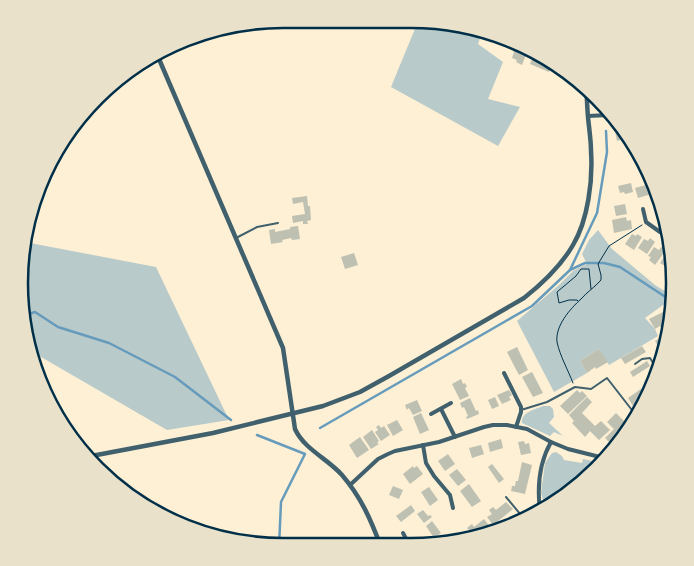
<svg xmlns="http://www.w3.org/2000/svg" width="694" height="566" font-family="Jost,sans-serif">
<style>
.green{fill:#b9caca}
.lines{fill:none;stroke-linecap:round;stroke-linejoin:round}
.stream{stroke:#669bbc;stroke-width:2.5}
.building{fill:#bec0b2}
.path{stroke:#003049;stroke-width:1}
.service{stroke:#3f606c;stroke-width:2}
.minor{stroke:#3f606c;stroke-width:4}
.tertiary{stroke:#3f606c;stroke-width:4.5}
.rim{fill:none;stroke:#003049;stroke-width:2.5}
</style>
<rect width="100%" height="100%" fill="#fdf0d5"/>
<!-- green -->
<g class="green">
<polygon points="419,19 429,19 482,32 478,44 503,62 488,99 520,107 498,146 391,87"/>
<polygon points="598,230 612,249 655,285 671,295 670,300 645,318 655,329 658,336 609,365 599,349 580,361 587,373 554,392 517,321 559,285 573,271 587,264 582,254 589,240"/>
<polygon points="25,239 30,243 156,267 229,420 167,430 29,350 24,334 19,265"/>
<path d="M 543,406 L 550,406 L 553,409 L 554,417 L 549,423 L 563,436 L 554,432 L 550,436 L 522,423 C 521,412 534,410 543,406 Z"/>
<polygon points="556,452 562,456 564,460 582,463 583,459 603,463 545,507 541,493 545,463 552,453"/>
</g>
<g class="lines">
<!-- stream -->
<g class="stream">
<polyline points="570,270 597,213 607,152 606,131"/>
<polyline points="23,316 35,312 58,327 109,343 175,377 231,420"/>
<polyline points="320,428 532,306 570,270 585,263 604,263 620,267 670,300"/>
<polyline points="257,435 305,454 281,502 279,547"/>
</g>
</g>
<!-- building -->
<g class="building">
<polygon points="514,47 527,52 522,65 516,62 517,60 512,58 514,52 513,51"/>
<polygon points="532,59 551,66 549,72 530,64"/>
<polygon points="620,130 629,141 624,142 623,139 617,141 615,131"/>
<polygon points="631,183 633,192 625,194 624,192 620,193 618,186"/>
<polygon points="653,183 655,193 638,198 635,188"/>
<polygon points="307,196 308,206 310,206 311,220 307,221 308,224 303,224 303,221 293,223 292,216 305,214 303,202 293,204 292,198"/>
<polygon points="625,204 627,214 616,216 614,206"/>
<polygon points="626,217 627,221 631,220 632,229 614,233 612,220"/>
<polygon points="298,226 300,239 292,240 291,238 282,240 283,242 271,244 269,230 275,229 275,232 290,229 290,227"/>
<polygon points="632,234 636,236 637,234 642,237 634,250 625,244"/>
<polygon points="650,238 655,242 647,254 638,248 644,239 648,241"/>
<polygon points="654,247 659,250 661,247 666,250 655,265 649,260 651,257 648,256"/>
<polygon points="668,251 671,253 673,261 668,268 660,263"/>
<polygon points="354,253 358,265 345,269 341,257"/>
<polygon points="663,312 667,320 667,322 664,324 666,327 662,329 660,326 655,329 649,319"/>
<polygon points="663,336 665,338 663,354 655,341"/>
<polygon points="642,346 646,352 625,364 621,358"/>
<polygon points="517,347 528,370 519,375 507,352"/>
<polygon points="599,349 608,362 596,369 595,367 587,373 580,361"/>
<polygon points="647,361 650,366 633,377 630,372"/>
<polygon points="532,372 543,393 533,397 522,377"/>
<polygon points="461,379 463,384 465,383 467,387 465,388 469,396 460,400 452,384"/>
<polygon points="655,379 643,399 633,406 628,398"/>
<polygon points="509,390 512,395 509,397 511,400 502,404 497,395"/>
<polygon points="577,390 580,393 582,391 587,396 568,414 560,406"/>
<polygon points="495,397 499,406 492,409 488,400"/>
<polygon points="587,397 592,402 582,413 595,426 601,421 610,430 599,440 590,431 585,437 572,423 574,421 569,415"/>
<polygon points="470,398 476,411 478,410 479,414 467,419 466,417 468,416 464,407 462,408 460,403"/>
<polygon points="417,400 422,411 413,415 409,408 407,410 405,405"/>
<polygon points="421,413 429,430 420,434 413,417"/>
<polygon points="616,413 628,425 617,444 612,439 609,442 605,438 614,429 607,422"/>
<polygon points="397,420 403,430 393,436 387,425"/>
<polygon points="379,425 381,428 384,426 390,435 381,441 375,432 378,430 376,427"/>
<polygon points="372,430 379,441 377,443 379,444 371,449 363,437"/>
<polygon points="360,437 369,450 357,458 349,445"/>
<polygon points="501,439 503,448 490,452 488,443"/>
<polygon points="524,441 525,444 529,443 531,453 521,455 518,442"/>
<polygon points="481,445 484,454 472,458 469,448"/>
<polygon points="448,454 455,464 445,471 438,461"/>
<polygon points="522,462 532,465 525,494 511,491 512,486 515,486 516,481 518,481"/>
<polygon points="492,464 504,479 499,483 488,467"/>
<polygon points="413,466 414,468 417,466 423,474 410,484 403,474"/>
<polygon points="457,469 466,480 458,486 449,475"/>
<polygon points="469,484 481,501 472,507 460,491"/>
<polygon points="393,486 403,490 399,499 389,495"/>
<polygon points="429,487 438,500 430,506 421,492"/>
<polygon points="506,502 513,509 493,525 487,517 492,514 489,510 493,507 496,510"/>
<polygon points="411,505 415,511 401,522 396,516"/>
<polygon points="423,510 428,516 430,515 432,517 424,523 417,514"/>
<polygon points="484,519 491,528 487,531 466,537 465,535 470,531 467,528 472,524 474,527"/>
<polygon points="432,521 441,533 434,538 426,526"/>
</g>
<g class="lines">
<!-- path -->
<g class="path">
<polyline points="578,301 577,300 569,300 559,303 557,292 576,276 581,269 589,269 591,289"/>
<path d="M 573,383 C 568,370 560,356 557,342 C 555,326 570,309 581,299 C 587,292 595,287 601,280 L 601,275 L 598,264 L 609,246 L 642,225"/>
</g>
<!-- service -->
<g class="service">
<polyline points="236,238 257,227 278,223"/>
<polyline points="635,364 642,359 650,358 659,372"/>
<polyline points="521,410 547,402 575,387 591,389 607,378 635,414"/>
<polyline points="506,497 526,521"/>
</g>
<!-- minor -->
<g class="minor">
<polyline points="588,116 609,115"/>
<polyline points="643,209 646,222 660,232 666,233"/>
<polyline points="504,373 521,407 521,412 516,427"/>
<polyline points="441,409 455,437"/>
<polyline points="431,414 451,403"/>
<polyline points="423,445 426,463 434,476 450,495 453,508"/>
<polyline points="350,485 378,459 388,454 395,451 439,442 484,427 493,425 507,425 527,429 551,442 568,449 608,459"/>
<path d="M 540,511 C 537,487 539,463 551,442"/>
<polyline points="403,533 410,546 409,547"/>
</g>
<!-- tertiary -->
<g class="tertiary">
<path d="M 156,52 L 283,348 L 295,429 C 304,449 328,459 342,475 C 361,497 371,520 381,547"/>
<path d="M 86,457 L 213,433 L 323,406 L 360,392 L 389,376 L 524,298 C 543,283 561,266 573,245 C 588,220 593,180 591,151 C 591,140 589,128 588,117 C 587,106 587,96 586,86"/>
</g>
</g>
<!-- crop -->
<path d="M0 0H694V566H0ZM283 28H411A255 255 0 0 1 666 283V283A255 255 0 0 1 411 538H283A255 255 0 0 1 28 283V283A255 255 0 0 1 283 28Z" fill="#e9e1ca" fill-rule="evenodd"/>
<path class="rim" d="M283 28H411A255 255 0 0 1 666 283V283A255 255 0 0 1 411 538H283A255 255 0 0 1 28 283V283A255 255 0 0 1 283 28Z"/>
</svg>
